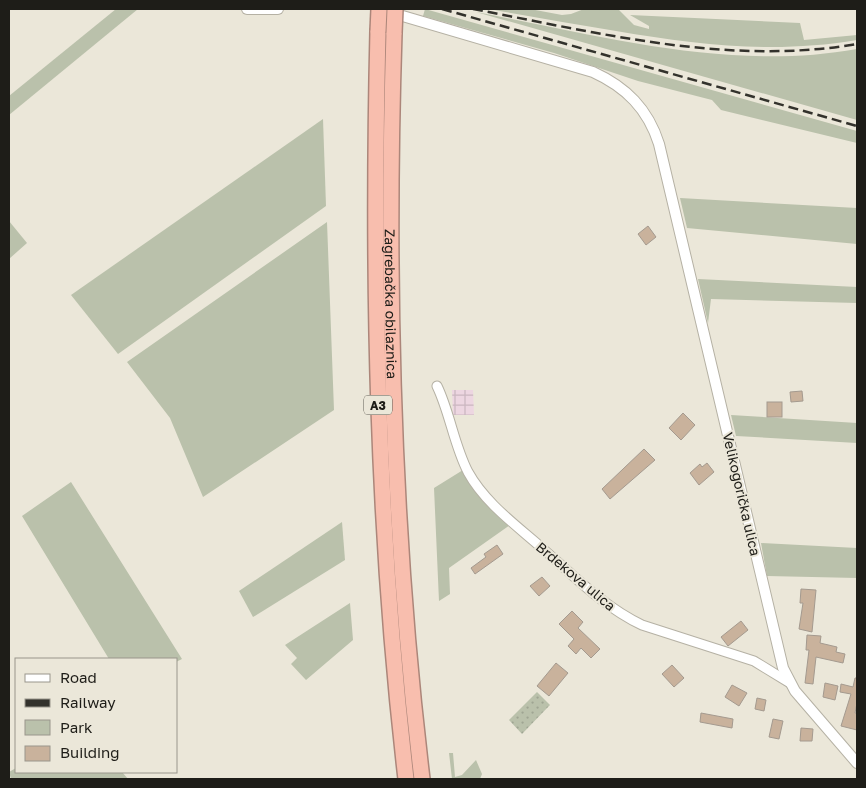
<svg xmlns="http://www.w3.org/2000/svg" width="866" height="788" font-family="'Golos Text',sans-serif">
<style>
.industrial{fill:url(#industrial-grid)}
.green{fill:#bac1ab}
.garden{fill:url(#garden-dots)}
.building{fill:#c9b29c;stroke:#a49a8f}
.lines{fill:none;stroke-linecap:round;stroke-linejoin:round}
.minor-casing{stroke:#b5b1a4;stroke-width:11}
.tertiary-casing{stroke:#b5b1a4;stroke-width:12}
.motorway-casing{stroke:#ac867a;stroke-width:18}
.minor{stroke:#fff;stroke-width:9}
.tertiary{stroke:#fff;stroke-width:10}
.motorway{stroke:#f8beae;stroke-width:15}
.rail{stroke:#33322c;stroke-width:2.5;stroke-dasharray:10 5;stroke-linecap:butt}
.motorway-bridge-casing{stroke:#ac867a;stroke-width:18;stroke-linecap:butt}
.motorway-bridge{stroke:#f8beae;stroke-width:15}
.labels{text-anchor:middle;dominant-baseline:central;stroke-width:4;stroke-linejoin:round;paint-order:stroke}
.shield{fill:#ebe7d9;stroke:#5c5a52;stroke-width:1}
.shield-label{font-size:12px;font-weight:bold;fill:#1e1d18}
.street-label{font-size:14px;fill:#1e1d18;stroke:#ebe7d9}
</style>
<defs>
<pattern id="industrial-grid" width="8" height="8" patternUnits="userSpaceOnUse" patternTransform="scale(1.25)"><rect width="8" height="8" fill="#edd6e1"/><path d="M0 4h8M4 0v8" fill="none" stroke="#cbb7c0"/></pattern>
<pattern id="garden-dots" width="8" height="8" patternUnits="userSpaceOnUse" patternTransform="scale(1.25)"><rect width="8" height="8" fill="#bac1ab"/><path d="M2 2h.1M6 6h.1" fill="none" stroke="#9fa592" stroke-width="1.8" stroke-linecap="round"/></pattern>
</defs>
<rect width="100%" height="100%" fill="#ebe7d9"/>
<!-- industrial -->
<polygon class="industrial" points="452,390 473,390 474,415 453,415"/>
<!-- green -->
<g class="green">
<polygon points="116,9 138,9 9,115 9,96"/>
<polygon points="425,9 857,131 857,143 721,110 712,100 638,81 554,53 423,16"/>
<path d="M 489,9 L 530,9 L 562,15 L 571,14 L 584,9 L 618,9 L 634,25 L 649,29 L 649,26 L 630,15 L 800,23 L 804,40 L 857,35 L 857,40 C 774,54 699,45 616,31 C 574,24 532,17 489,9 Z"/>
<path d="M 476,12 C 601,36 729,72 857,49 L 857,120 Z"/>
<polygon points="323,119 326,206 118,354 71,295"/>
<polygon points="680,198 857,208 857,244 687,228"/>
<polygon points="9,221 27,243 9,259"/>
<polygon points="327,222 334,410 203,497 170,418 127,362"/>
<polygon points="698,279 857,287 857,303 711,299 708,323"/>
<polygon points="731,415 857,423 857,443 736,436"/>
<polygon points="463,470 510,525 449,568 450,594 439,601 434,488"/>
<polygon points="71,482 182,659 176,662 176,659 109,659 22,516"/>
<polygon points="342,522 345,560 253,617 239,591"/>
<polygon points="761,543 857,548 857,578 767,576"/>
<polygon points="350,603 353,640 306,680 291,664 297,658 285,645"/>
<polygon points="449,753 453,753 455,777 462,775 476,760 482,774 480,779 452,779"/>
<polygon points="16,768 16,772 122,772 128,779 11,779 9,772"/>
</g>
<!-- garden -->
<polygon class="garden" points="537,692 550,705 522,734 509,720"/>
<!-- building -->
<g class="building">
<polygon points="648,226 656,237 646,245 638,234"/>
<polygon points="802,391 803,401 791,402 790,392"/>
<rect x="767" y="402" width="15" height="15"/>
<polygon points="683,413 695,425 681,440 669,428"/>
<polygon points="644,449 655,460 610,499 602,489"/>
<polygon points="707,463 714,472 699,485 690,473 700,464 702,467"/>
<polygon points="497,545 503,554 475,574 471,568 486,557 484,554"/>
<polygon points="542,577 550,586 539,596 530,586"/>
<polygon points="801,589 816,590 812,632 799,629 803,603 800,603"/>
<polygon points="572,611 583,622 578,628 600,649 591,658 581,648 576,654 568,646 574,639 559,624"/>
<polygon points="741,621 748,630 728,646 721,637"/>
<polygon points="807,635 821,636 820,643 837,647 836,652 845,654 843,663 816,657 813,684 805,683 809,650 806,650"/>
<polygon points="556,663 568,673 549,696 537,686"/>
<polygon points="672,665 684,678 674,687 662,674"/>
<polygon points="855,678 857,678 857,703 855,713 857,713 857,730 841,726 851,694 840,692 841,684 853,687"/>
<polygon points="825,683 838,686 835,700 823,697"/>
<polygon points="732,685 747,693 739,706 725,697"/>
<polygon points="757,698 766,700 764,711 755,709"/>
<polygon points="701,713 733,719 732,728 700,722"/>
<polygon points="773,719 783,721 779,739 769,737"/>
<polygon points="801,728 813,729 812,741 800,741"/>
</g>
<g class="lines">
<!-- minor casing -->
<g class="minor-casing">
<path id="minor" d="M 437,386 C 450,413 454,445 468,472 C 485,503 516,525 542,548 C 574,576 604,607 642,625 L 754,661 L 790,683"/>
</g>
<!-- tertiary casing -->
<g class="tertiary-casing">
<g id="tertiary">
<polyline points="247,9 278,9"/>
<path d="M 389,12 L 593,72 C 626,87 648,109 659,144 L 783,668 L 795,691 L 857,763"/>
</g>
</g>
<!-- motorway casing -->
<g class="motorway-casing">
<g id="motorway">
<path d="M 378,31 C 372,281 377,530 406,779"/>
<path id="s1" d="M 394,33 C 386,282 392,532 422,779"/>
</g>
</g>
<!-- minor -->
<use href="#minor" class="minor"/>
<!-- tertiary -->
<use href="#tertiary" class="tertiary"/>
<!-- motorway -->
<use href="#motorway" class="motorway"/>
<!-- rail -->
<g class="rail">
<polyline points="442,9 857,126"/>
<path d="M 473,9 C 599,33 728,66 857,44"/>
</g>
<!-- motorway-bridge casing -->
<g class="motorway-bridge-casing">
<g id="motorway-bridge">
<polyline points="378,31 379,9"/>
<polyline points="394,33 395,9"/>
</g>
</g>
<!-- motorway-bridge -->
<use href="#motorway-bridge" class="motorway-bridge"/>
</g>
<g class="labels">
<!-- shield labels -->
<rect class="shield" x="364" y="395.5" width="28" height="19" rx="4"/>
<g class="shield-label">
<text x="378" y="405">A3</text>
</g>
<!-- street labels -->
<g class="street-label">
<text stroke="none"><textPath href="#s1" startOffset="271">Zagrebačka obilaznica</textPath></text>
<text transform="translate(742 494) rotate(77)">Velikogorička ulica</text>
<text transform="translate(576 576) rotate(40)">Brdekova ulica</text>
</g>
</g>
<!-- border -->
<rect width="866" height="788" fill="none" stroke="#1e1d18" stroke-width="20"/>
<!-- legend -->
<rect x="15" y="658" width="162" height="115" fill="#ebe7d9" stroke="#99968c"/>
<rect x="25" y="674" width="25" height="8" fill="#ffffff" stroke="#99968c"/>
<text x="60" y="683" font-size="15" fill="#1e1d18">Road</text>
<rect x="25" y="699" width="25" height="8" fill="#33322c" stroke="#99968c"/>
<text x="60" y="708" font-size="15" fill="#1e1d18">Railway</text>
<rect x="25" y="720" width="25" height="15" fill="#bac1ab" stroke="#99968c"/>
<text x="60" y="733" font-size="15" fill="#1e1d18">Park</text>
<rect x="25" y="746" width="25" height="15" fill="#c9b29c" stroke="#99968c"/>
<text x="60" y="758" font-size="15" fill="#1e1d18">Building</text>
</svg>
